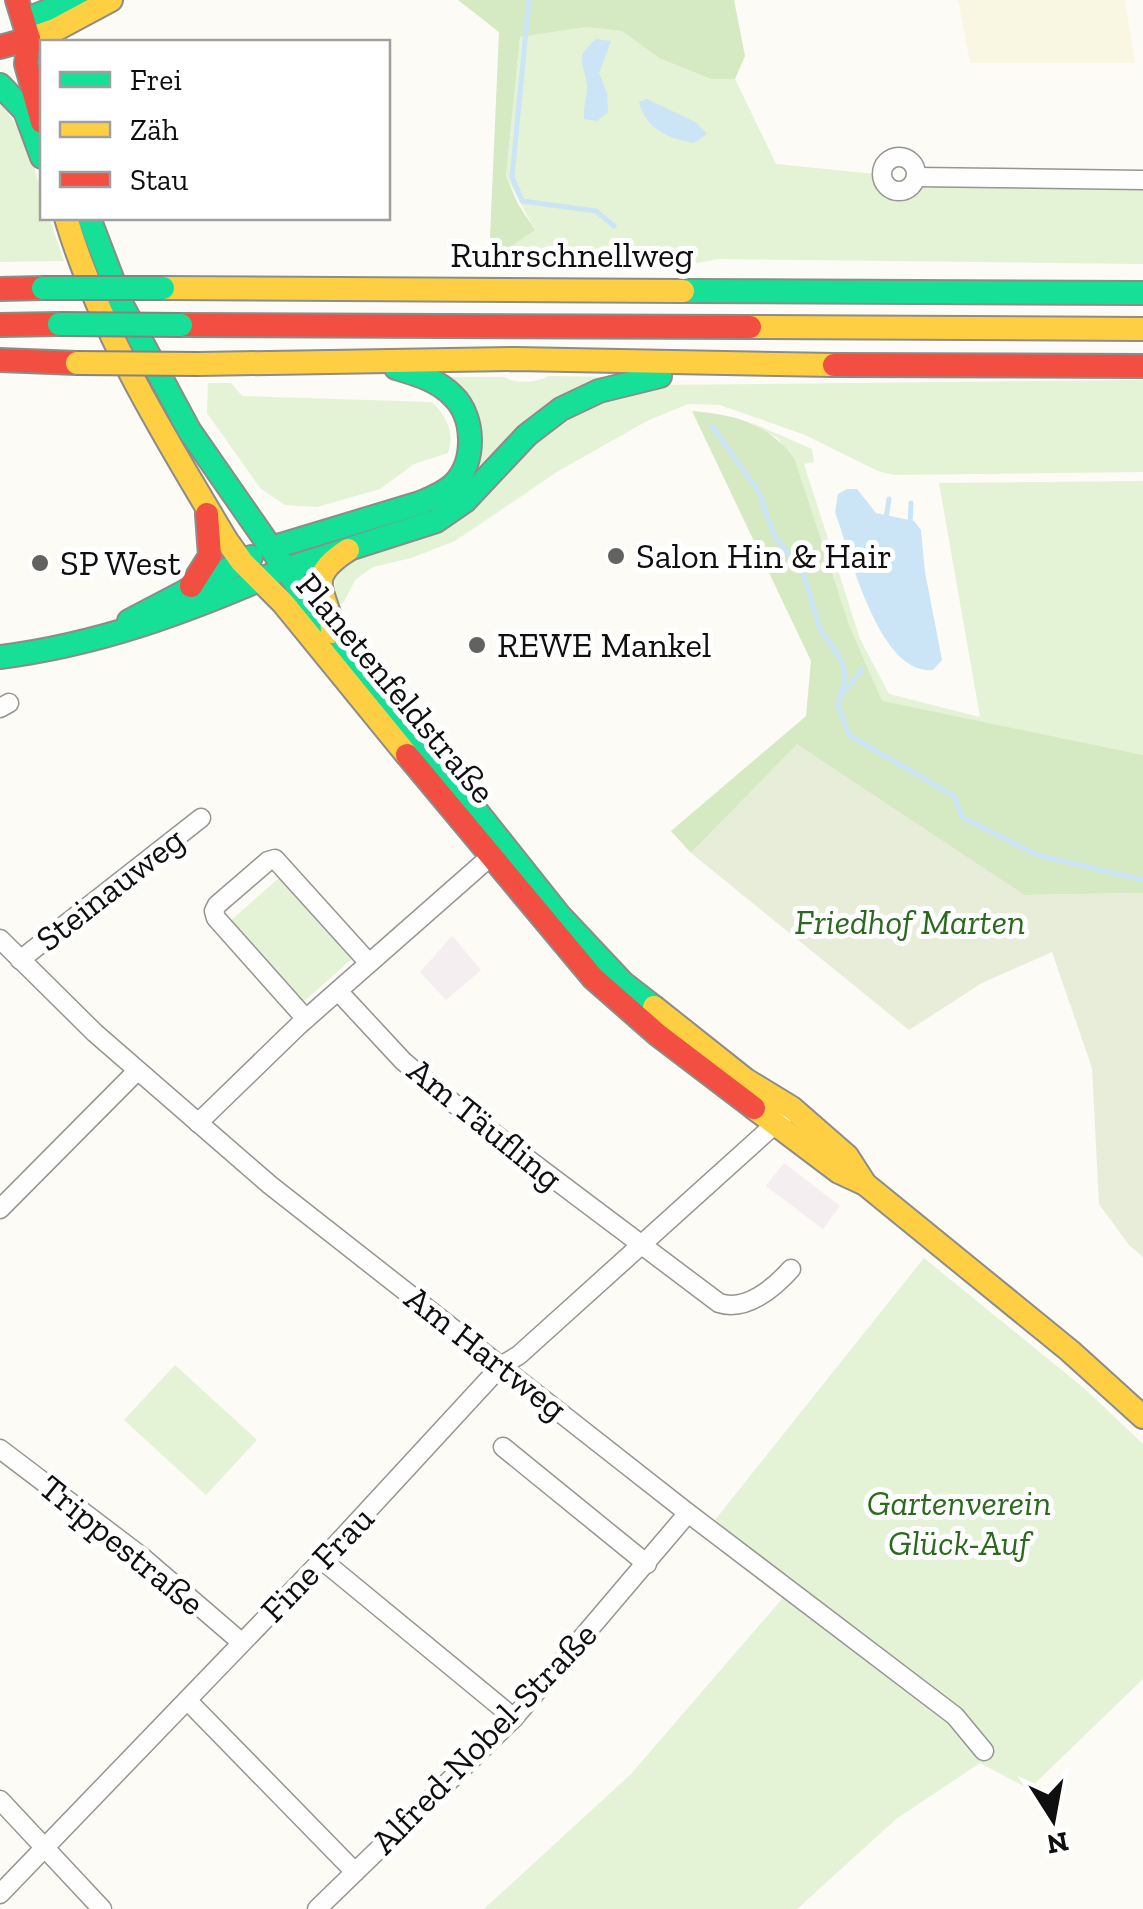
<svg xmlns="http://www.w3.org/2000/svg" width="1143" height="1909" font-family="'Zilla Slab',serif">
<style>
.industrial{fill:#f4eef1}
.farmland{fill:#f9f7e1}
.green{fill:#e4f2d5}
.forest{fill:#d5e9c2}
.cemetery{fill:#e7edd9}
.water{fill:#cbe5f6}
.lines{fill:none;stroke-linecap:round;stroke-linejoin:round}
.stream{stroke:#cbe5f6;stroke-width:5}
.street-casing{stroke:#969593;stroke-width:21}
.fast-casing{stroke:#8c8c89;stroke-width:26}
.slow-casing{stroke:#8c8c89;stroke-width:26}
.jam-casing{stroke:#8c8c89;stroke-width:26}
.street{stroke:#fffefe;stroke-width:18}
.fast{stroke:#16e098;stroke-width:22}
.slow{stroke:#ffcf43;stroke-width:22}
.jam{stroke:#f24e42;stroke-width:22}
.fast-bridge-casing{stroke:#838380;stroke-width:26;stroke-linecap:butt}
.slow-bridge-casing{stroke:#838380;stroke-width:26;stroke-linecap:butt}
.fast-bridge{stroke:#16e098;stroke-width:22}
.slow-bridge{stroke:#ffcf43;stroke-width:22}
.poi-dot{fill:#626260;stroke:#fff;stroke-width:4}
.labels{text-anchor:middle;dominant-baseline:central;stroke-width:10;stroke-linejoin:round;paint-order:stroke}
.street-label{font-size:35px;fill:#0f0f0f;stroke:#fff}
.poi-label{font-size:35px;fill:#0f0f0f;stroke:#fff;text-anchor:start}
.park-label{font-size:35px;font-style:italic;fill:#2b691e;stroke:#fff}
</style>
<rect width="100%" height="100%" fill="#fcfbf5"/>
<!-- industrial -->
<g class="industrial">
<polygon points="452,936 481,970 446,1000 420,972"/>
<polygon points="784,1163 840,1206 823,1229 766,1186"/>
</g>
<!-- farmland -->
<polygon class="farmland" points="958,0 1125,0 1135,63 970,63"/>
<!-- green -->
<g class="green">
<polygon points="586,27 622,31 659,58 711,79 735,79 776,164 875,174 881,190 891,195 911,194 924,188 973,186 1143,187 1143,264 718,259 685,265 685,262 489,261 535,230 506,176 520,37"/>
<path d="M 0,104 C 27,132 42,179 42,218 L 49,218 L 64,261 L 0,262 Z"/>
<path d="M 549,376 L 613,377 L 471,474 L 442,377 L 504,377 C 516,384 536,383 549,376 Z"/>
<polygon points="1143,380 1143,472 894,475 878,471 805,435 720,405 688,404 647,421 560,470 455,541 411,558 373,567 355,580 344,602 338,606 334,602 336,567 501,473 573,412 656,385"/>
<path d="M 208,383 L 231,383 L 242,396 L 432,402 C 447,417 455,433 448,453 L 414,464 L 380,489 L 317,507 L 285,505 L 261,489 L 207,413 Z"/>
<polygon points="750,422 812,449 814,462 804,464 860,639 889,694 980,717 939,483 1143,481 1143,755 882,702 849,625 779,439"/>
<polygon points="281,876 354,957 301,1004 228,923"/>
<polygon points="924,1258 1085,1389 1143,1444 1143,1679 1029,1789 980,1763 896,1819 797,1909 484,1909 631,1774 788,1592 711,1525"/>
<polygon points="175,1365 257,1440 206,1495 124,1420"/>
</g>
<!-- forest -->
<g class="forest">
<polygon points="458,0 734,0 745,56 735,79 711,79 659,58 622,31 586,27 520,37 506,176 518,204 535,230 489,261 499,32"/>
<path d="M 692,411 C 735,415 766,422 794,458 L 849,625 L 882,701 L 1143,755 L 1143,893 L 1024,895 L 797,745 L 691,853 L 671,831 L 806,716 L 811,661 Z"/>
</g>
<!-- cemetery -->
<polygon class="cemetery" points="797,744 1024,895 1143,893 1143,1257 1129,1245 1099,1204 1092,1068 1052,952 982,983 909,1030 691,853"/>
<!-- water -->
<g class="water">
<path d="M 596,39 L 611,41 L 599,73 L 607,93 L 608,112 L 597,121 L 584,119 C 583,106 588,95 587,85 C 584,60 573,59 596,39 Z"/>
<path d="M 647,99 L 697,123 L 707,134 L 694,143 C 670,139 645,129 639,102 Z"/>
<path d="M 847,489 L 857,489 L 876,513 L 914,521 L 921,530 L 925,572 L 942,660 L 933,670 C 879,676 850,553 835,512 L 838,494 Z"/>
</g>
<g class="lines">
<!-- stream -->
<g class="stream">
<polyline points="529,0 512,177 522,201 596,211 614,226"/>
<polyline points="712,426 759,492 774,535 803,573 820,629 842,661 845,677 838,706 849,735 954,796 962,817 1037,855 1143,880"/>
<polyline points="886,518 889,499"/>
<polyline points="910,525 911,503"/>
<polyline points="842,694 862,670"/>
</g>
<!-- street casing -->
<g class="street-casing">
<g id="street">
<circle cx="899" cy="174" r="17"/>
<polyline points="916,177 1143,180"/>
<polyline points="0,708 9,703"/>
<polyline points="0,939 95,1033 270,1185 688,1513 955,1716 984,1751"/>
<polyline points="20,960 201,818"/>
<path d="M 338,991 L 403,1061 L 444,1096 L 719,1303 C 746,1312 774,1288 791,1269"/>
<polyline points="306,1019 216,918 214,911 217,905 268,861 275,859 369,963"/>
<polyline points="198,1123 299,1025 490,857"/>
<polyline points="0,1209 137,1071"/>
<polyline points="503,1447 647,1564"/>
<polyline points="0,1449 141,1556 241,1642"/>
<polyline points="322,1560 514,1718"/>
<polyline points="187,1700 355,1872"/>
<polyline points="0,1800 102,1909"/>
<polyline points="0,1894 322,1560 501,1366 519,1355 783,1117"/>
<polyline points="317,1909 514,1718 688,1513"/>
</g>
</g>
<!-- fast casing -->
<g class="fast-casing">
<g id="fast">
<polyline points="25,20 75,0"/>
<polyline points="0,85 25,111 42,157"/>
<polyline points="89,218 123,307 189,430 298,587 560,916 623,983 654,1007"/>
<polyline points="683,291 1143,293"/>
<path d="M 271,548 L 420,503 C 432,498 445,493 454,484 C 476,462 475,417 453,396 C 438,380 416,374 396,368"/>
<polyline points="286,569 436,521 465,501 527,435 561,409 599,391 660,376"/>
<polyline points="129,621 251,557"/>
<path d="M 0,657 C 96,645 184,613 273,574"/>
</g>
</g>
<!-- slow casing -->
<g class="slow-casing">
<g id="slow">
<polyline points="29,39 55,30 111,0"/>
<path d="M 66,218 C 101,335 165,437 227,541 L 242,562 L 283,603 L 407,755"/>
<polyline points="163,288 683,291"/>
<polyline points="750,327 1143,329"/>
<polyline points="199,364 516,359 834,365"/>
<path d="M 332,632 C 332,595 298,582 348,550"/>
<polyline points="654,1007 746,1080 792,1108 847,1156 865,1184"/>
<polyline points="754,1108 839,1172 865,1184 1070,1351 1143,1417"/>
</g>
</g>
<!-- jam casing -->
<g class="jam-casing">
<g id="jam">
<polyline points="17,0 29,39 26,64 42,122"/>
<polyline points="0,47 29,39"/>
<polyline points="0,289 43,288"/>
<polyline points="0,325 59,324"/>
<polyline points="181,325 750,327"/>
<polyline points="0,360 77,363"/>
<polyline points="834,365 1143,366"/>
<polyline points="191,586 210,556 207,514"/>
<polyline points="407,755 593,978 658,1035 754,1108"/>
</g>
</g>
<!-- street -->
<use href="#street" class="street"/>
<!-- fast -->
<use href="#fast" class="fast"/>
<!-- slow -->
<use href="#slow" class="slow"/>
<!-- jam -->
<use href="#jam" class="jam"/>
<!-- fast-bridge casing -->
<g class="fast-bridge-casing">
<g id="fast-bridge">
<polyline points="43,288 163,288"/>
<polyline points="59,324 181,325"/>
</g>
</g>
<!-- slow-bridge casing -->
<g class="slow-bridge-casing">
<polyline id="slow-bridge" points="77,363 199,364"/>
</g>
<!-- fast-bridge -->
<use href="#fast-bridge" class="fast-bridge"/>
<!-- slow-bridge -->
<use href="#slow-bridge" class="slow-bridge"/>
</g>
<!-- markers -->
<g class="poi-dot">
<circle cx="616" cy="556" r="10"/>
<circle cx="40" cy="563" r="10"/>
<circle cx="477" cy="645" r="10"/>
</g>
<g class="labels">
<!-- street labels -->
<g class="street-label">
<text x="572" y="255">Ruhrschnellweg</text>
<text transform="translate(396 688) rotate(50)">Planetenfeldstraße</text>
<text transform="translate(110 889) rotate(-38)">Steinauweg</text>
<text transform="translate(485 1124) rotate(39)">Am Täufling</text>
<text transform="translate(486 1353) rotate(38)">Am Hartweg</text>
<text transform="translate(122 1545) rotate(39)">Trippestraße</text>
<text transform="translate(317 1564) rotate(-46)">Fine Frau</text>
<text transform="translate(484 1738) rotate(-46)">Alfred-Nobel-Straße</text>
</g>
<!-- poi labels -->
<g class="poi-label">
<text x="636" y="556">Salon Hin &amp; Hair</text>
<text x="60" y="563">SP West</text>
<text x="497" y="645">REWE Mankel</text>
</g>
<!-- park labels -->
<g class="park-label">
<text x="910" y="922">Friedhof Marten</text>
<text x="959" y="1503">Gartenverein<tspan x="959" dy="40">Glück-Auf</tspan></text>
</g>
</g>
<!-- legend -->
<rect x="40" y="40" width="350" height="180" fill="#ffffff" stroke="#9f9f9f" stroke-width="2.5"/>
<rect x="60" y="72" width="50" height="15" fill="#16e098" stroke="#9f9f9f" stroke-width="2.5"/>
<text x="130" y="90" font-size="30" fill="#0f0f0f">Frei</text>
<rect x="60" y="122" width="50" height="15" fill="#ffcf43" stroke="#9f9f9f" stroke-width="2.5"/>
<text x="130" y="140" font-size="30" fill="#0f0f0f">Zäh</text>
<rect x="60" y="172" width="50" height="15" fill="#f24e42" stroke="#9f9f9f" stroke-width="2.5"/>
<text x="130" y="190" font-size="30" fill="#0f0f0f">Stau</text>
<!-- north arrow -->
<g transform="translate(1053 1819) rotate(169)" stroke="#ffffff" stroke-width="8" paint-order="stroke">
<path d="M0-8L18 38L0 25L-18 38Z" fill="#0f0f0f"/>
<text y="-15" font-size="28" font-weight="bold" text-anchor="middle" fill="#0f0f0f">N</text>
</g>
</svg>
